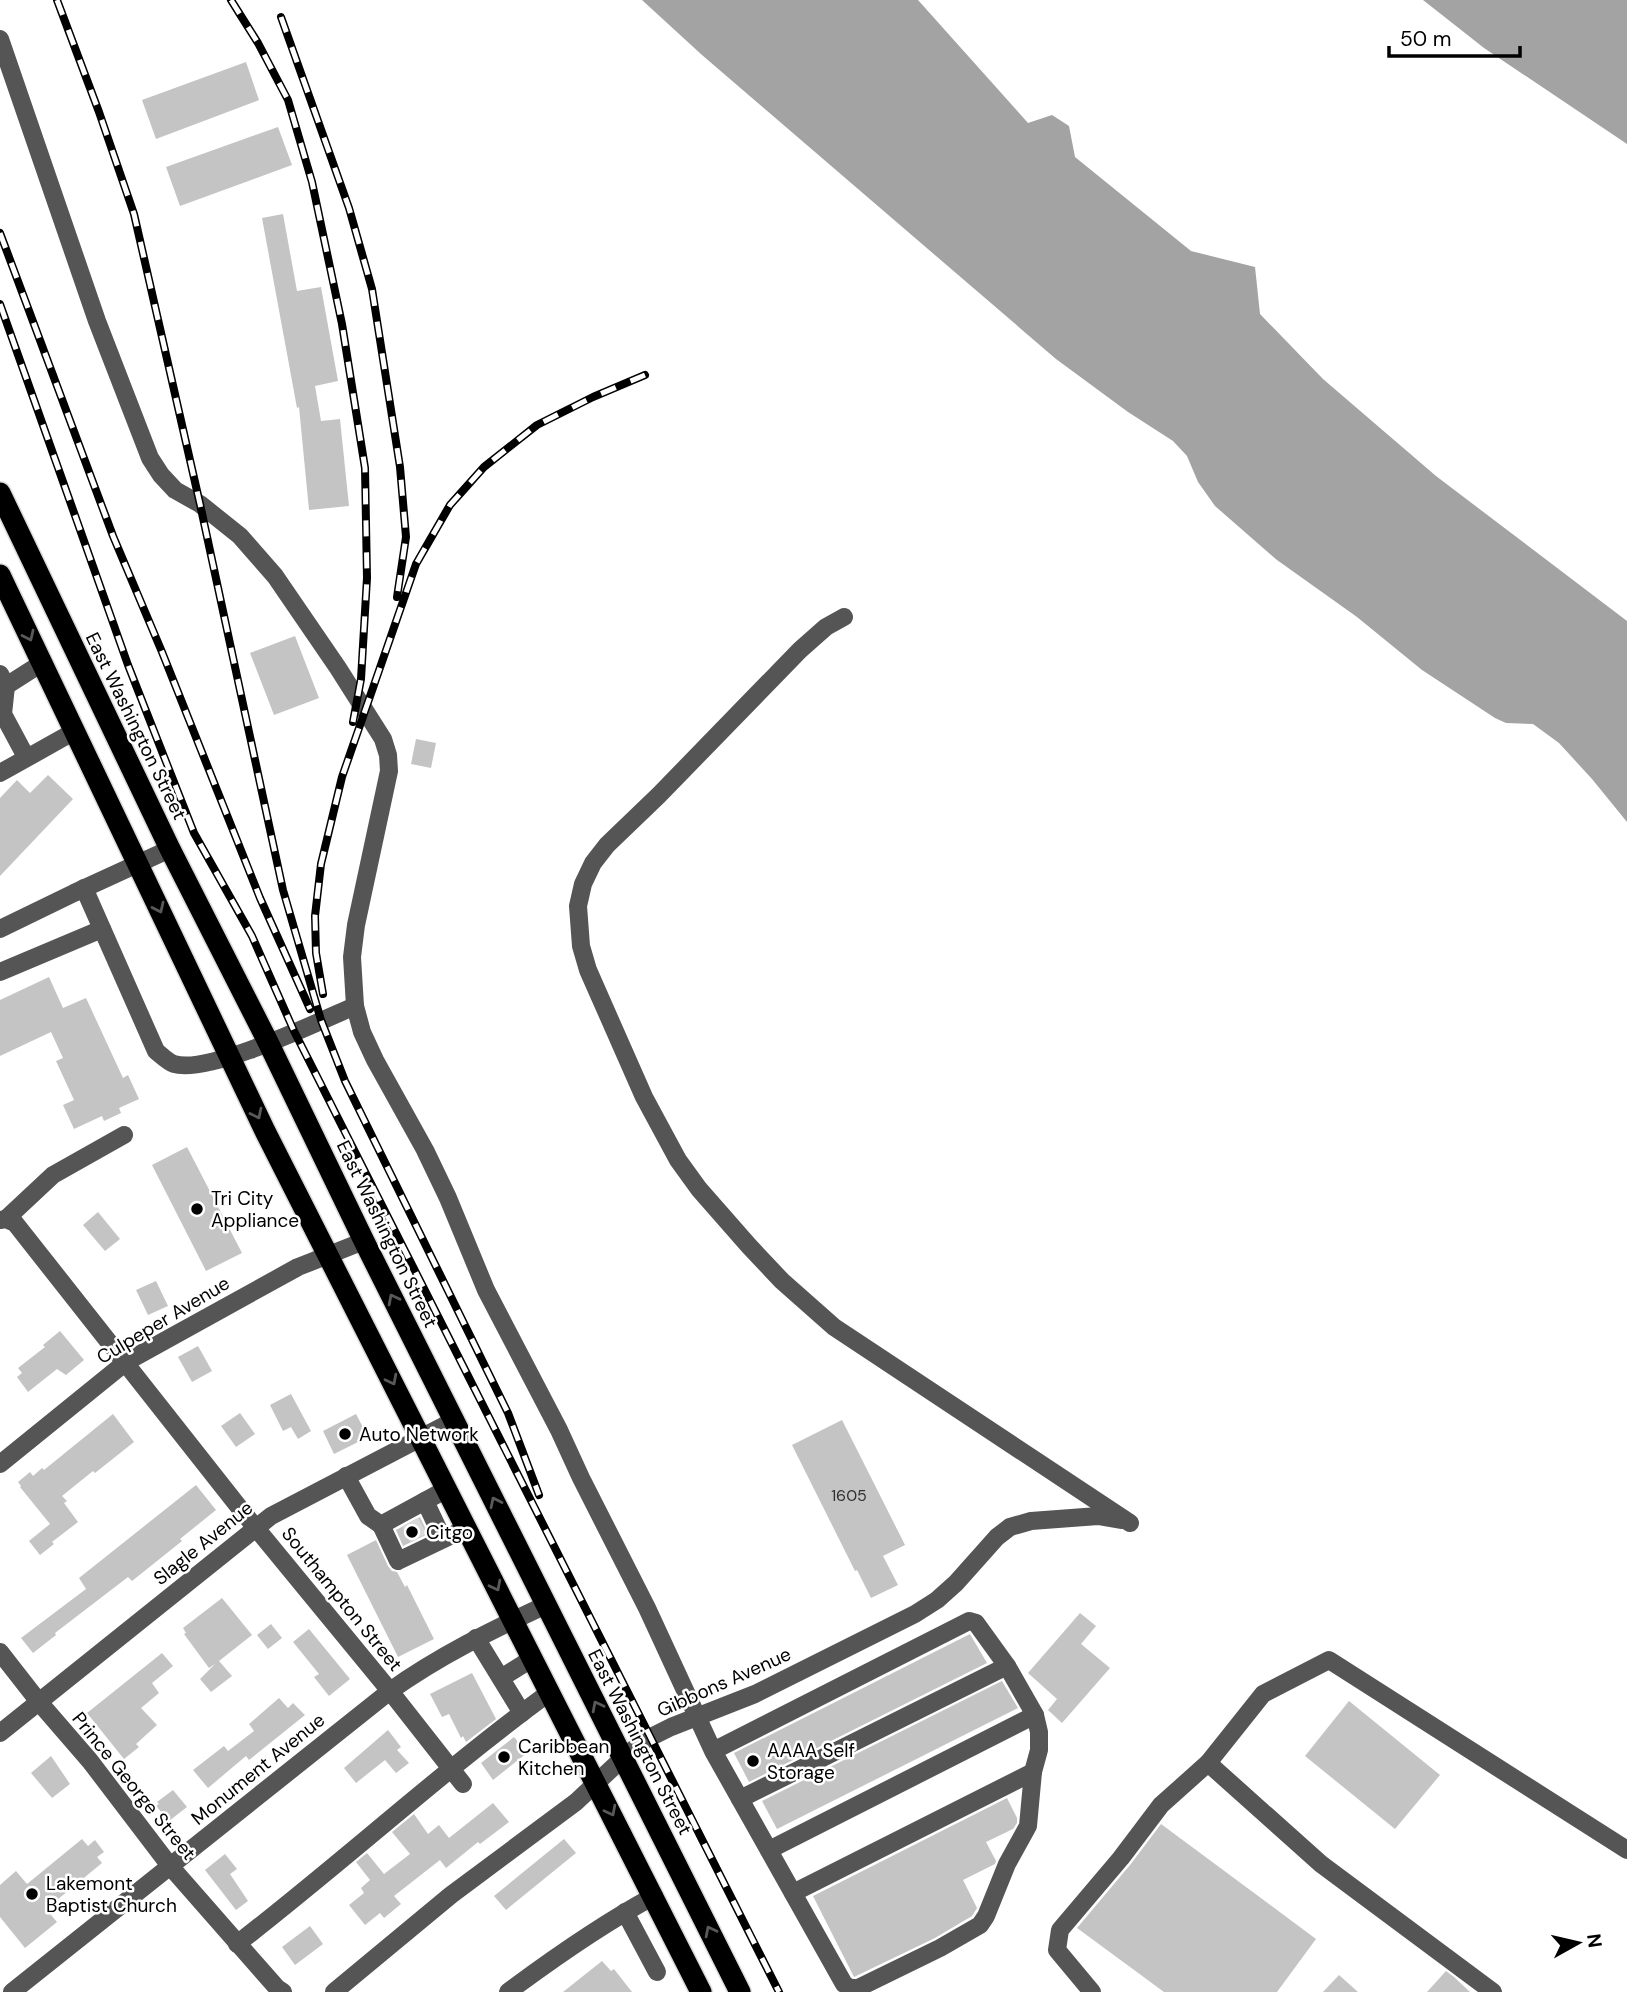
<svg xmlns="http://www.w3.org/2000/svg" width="1627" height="1992" font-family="'DM Sans',sans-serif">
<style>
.water{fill:#a3a3a3}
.building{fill:#c4c4c4}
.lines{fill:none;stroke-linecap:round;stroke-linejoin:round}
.minor-tunnel{stroke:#d9d9d9;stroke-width:18;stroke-dasharray:18 9;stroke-linecap:butt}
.highway-casing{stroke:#dbdbdb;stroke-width:24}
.minor{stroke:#555;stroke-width:18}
.highway{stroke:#000;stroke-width:21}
.rail-casing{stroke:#000;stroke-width:8}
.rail{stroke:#fff;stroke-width:5;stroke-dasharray:16;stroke-linecap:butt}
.oneway{stroke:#595959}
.poi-dot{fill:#000;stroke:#fff;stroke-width:2.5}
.labels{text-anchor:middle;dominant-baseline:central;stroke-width:5;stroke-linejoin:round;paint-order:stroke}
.number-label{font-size:16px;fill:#313131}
.street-label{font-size:19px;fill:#000;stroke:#fff}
.poi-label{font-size:19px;fill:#000;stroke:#fff;text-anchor:start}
</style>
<rect width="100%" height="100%" fill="#fff"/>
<!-- water -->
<g class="water">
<polygon points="642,0 918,0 1028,123 1052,115 1069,126 1075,157 1191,251 1255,267 1260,314 1323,379 1436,476 1627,621 1627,822 1592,779 1559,743 1533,724 1506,723 1495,718 1422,670 1357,617 1277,560 1215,506 1198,482 1187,456 1173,441 1128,412 1056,359 702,55"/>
<polygon points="1423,0 1627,0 1627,144 1484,48"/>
</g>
<!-- building -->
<g class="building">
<polygon points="246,62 259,100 156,139 142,100"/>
<polygon points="278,127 292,165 180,206 166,167"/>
<polygon points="283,214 297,291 321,287 338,381 315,386 321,421 340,419 349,506 309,510 299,407 297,408 262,218"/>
<polygon points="295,636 319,698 274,715 250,653"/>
<polygon points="416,739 436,743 431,768 411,764"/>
<polygon points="48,775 73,799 0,876 0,798 17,780 30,793"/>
<polygon points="49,977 63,1008 86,998 123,1078 128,1075 139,1099 119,1108 121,1113 104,1121 102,1116 74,1129 63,1105 74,1100 56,1061 63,1058 51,1032 0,1056 0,1000"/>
<polygon points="187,1147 242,1253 206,1271 152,1165"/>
<polygon points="98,1212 120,1239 105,1251 83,1225"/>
<polygon points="156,1281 168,1306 148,1315 136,1290"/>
<polygon points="60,1331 84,1360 66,1375 57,1369 28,1392 17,1377 22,1373 18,1368 45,1347 43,1345"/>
<polygon points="198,1346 212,1371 192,1382 178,1357"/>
<polygon points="291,1394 311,1431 298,1439 291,1427 283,1431 270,1405"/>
<polygon points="240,1413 255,1434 236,1447 221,1426"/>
<polygon points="113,1414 134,1442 95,1473 93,1471 62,1496 67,1501 64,1503 78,1522 52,1542 54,1544 40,1555 29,1541 50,1524 20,1487 21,1486 18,1482 30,1472 33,1476 42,1468 44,1470"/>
<polygon points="356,1414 368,1437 334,1454 323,1431"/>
<polygon points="842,1420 905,1545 883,1556 898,1585 871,1598 857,1570 855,1571 792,1445"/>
<polygon points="196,1485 216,1510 180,1539 182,1541 132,1581 128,1577 55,1633 56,1635 33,1653 21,1638 86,1589 79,1578"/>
<polygon points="420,1517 428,1534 403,1546 396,1530"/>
<polygon points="376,1540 388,1566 392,1571 397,1572 405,1587 407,1585 434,1639 398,1657 347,1555"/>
<polygon points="222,1598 252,1635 219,1661 232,1676 211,1692 200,1679 215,1664 209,1668 184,1634 186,1633 183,1628"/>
<polygon points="1080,1613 1096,1626 1081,1644 1110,1668 1062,1723 1048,1710 1057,1699 1028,1673"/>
<polygon points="271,1624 282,1638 268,1649 257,1635"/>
<polygon points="309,1629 350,1679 329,1696 314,1677 319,1674 293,1642"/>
<polygon points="970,1634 987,1663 749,1782 734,1753"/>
<polygon points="162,1653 173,1666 152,1683 159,1693 141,1708 157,1725 136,1744 139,1747 124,1759 87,1713"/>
<polygon points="472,1673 496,1719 466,1742 463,1736 461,1738 449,1714 442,1717 430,1694"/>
<polygon points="1002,1681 1018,1708 777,1829 762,1801"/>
<polygon points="279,1698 288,1708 293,1703 305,1715 249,1760 246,1756 208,1788 193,1770 224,1746 228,1751 254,1731 249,1724"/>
<polygon points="1349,1701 1440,1775 1395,1829 1305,1756"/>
<polygon points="388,1730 401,1747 397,1750 409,1763 396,1773 385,1760 356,1783 344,1768"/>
<polygon points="514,1737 527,1753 493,1780 481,1763"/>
<polygon points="51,1756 70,1784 52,1798 31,1773"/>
<polygon points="173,1790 187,1807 169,1821 156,1806 159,1804 157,1802"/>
<polygon points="1007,1798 1017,1818 1017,1823 1013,1829 986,1842 996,1861 995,1864 963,1880 977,1908 972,1916 935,1938 854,1977 813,1896"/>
<polygon points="493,1803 509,1822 480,1844 478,1842 446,1868 440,1860 394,1896 401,1904 384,1918 380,1913 365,1925 349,1905 364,1893 361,1888 370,1880 356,1862 367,1853 384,1874 410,1854 392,1832 414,1814 428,1834 439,1825 449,1838"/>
<polygon points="1161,1824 1316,1939 1277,1992 1164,1992 1077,1928 1130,1865"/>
<polygon points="82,1839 88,1846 95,1840 104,1852 97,1857 102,1863 46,1909 57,1922 25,1948 0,1917 0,1885 16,1871 27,1884"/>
<polygon points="564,1839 576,1853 506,1910 494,1896"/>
<polygon points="225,1854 237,1869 230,1874 248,1901 236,1910 205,1870"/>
<polygon points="310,1926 323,1944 295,1965 282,1947"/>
<polygon points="602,1961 611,1971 614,1969 632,1992 563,1992"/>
<polygon points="1446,1971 1454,1977 1470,1992 1427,1992"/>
<polygon points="1339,1975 1358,1992 1323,1992"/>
</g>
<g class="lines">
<!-- minor-tunnel -->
<polyline class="minor-tunnel" points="410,1522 419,1539"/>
<!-- highway casing -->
<g class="highway-casing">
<g id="highway">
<polyline points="0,493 170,849 268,1042 364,1241 740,1992"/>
<polyline points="0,575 265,1131 701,1992"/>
</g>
</g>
<!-- minor -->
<g class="minor">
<polyline points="0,39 97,321 150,458 161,475 175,490 200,504 240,536 275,576 338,668 383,739 388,755 389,771 356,925 352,957 355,1006 362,1032 375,1060 425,1150 448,1198 486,1290 559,1430 581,1478 647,1608 713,1751 844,1984 850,1988 858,1988 940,1948 980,1925 986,1916 1007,1864 1028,1826 1033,1772 1039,1750 1039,1732 1035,1715 1007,1666 976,1623 969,1621 713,1751"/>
<polyline points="844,617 826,627 800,650 659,795 607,845 593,863 583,884 578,906 581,946 588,970 644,1097 678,1160 699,1189 749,1246 782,1281 834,1327 1130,1523"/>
<polyline points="0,674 6,686 42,663"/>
<polyline points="6,686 3,714 26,757"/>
<polyline points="0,773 75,731"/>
<path d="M 84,888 L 156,1051 C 161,1055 168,1062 174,1064 C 208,1075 320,1021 355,1006"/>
<polyline points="0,929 74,893 170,849"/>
<polyline points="0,972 102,929"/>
<polyline points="6,1219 53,1175 124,1135"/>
<polyline points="0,1220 6,1219 15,1223 242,1511 390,1691 463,1784"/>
<polyline points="0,1464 126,1362 298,1267 364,1241"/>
<polyline points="346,1476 368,1516 381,1525 447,1489"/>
<polyline points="425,1501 443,1539"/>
<polyline points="381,1525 398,1561 467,1528"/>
<polyline points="476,1638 522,1713"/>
<polyline points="0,1652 39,1702 90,1761 170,1866 277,1988 283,1992"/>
<polyline points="501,1678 533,1658"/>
<polyline points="0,1733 271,1516 455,1420"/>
<polyline points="1208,1763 1321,1864 1493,1992"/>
<polyline points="740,1799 1007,1666"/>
<polyline points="769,1850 1035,1715"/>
<polyline points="793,1893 1033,1772"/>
<polyline points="625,1912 657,1972"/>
<path d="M 237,1944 C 343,1862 442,1771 550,1692"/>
<path d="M 12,1992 L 390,1691 C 439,1656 492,1630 546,1605"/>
<polyline points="334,1992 451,1895 576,1802 623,1758 645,1740 671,1727 755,1694 915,1614 937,1600 956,1583 997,1537 1010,1527 1031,1521 1098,1516 1121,1520"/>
<path d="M 508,1992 C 555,1957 602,1924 654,1896"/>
<polyline points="1092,1992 1057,1950 1060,1930 1121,1858 1161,1805 1208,1763 1263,1694 1329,1660 1627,1850"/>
</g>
<!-- highway -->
<use href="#highway" class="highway"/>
<!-- rail casing -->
<g class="rail-casing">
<g id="rail">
<polyline points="57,0 99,112 134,214 200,504 283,890 321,1020 345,1081 508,1413 539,1495"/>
<polyline points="231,0 258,43 288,100 312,182 342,324 365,468 367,578 361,679 353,722"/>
<polyline points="281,17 349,208 372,289 400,467 406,537 397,597"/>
<polyline points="0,233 113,536 162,652 260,898 310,1009"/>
<polyline points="0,304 128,665 194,833 252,936 294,1031 779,1992"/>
<polyline points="323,994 316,953 315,916 321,864 342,777 416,564 450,505 484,467 537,425 593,397 645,375"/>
</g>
</g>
<!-- rail -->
<use href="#rail" class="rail"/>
</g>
<!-- one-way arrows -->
<defs><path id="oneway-chevron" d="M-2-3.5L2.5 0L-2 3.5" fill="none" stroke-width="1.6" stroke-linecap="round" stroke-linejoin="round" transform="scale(1.75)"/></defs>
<g class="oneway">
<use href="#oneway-chevron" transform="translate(29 636) rotate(65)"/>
<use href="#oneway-chevron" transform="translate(159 908) rotate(65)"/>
<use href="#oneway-chevron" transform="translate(257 1114) rotate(64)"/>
<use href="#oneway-chevron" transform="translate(393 1299) rotate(-117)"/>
<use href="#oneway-chevron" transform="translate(392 1380) rotate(63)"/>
<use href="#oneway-chevron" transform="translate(495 1502) rotate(-116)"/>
<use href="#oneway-chevron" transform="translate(496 1586) rotate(63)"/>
<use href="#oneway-chevron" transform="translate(597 1706) rotate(-117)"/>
<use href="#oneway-chevron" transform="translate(611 1811) rotate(63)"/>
<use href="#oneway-chevron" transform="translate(710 1931) rotate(-117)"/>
</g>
<!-- markers -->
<g class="poi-dot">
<circle cx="197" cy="1209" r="7"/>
<circle cx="345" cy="1434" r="7"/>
<circle cx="412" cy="1532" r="7"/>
<circle cx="504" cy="1757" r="7"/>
<circle cx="753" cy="1761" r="7"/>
<circle cx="32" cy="1894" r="7"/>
</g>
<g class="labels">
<!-- number labels -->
<g class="number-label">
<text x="849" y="1495">1605</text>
</g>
<!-- street labels -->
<g class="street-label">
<text transform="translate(136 726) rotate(64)">East Washington Street</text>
<text transform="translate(387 1234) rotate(64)">East Washington Street</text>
<text transform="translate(163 1320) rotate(-31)">Culpeper Avenue</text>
<text transform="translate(203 1543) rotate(-39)">Slagle Avenue</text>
<text transform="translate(342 1599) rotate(51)">Southampton Street</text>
<text transform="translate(724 1682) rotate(-24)">Gibbons Avenue</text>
<text transform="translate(640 1742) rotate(63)">East Washington Street</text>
<text transform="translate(258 1769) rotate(-39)">Monument Avenue</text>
<text transform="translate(134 1786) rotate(51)">Prince George Street</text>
</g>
<!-- poi labels -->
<g class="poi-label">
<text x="211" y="1198">Tri City<tspan x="211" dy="22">Appliance</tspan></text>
<text x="359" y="1434">Auto Network</text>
<text x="426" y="1532">Citgo</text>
<text x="518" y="1746">Caribbean<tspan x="518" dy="22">Kitchen</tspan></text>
<text x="767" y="1750">AAAA Self<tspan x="767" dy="22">Storage</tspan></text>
<text x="46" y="1883">Lakemont<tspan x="46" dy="22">Baptist Church</tspan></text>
</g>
</g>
<!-- north arrow -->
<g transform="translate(1578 1943) rotate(82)" stroke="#ffffff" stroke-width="5" paint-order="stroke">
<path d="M0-5L12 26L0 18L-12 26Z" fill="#000000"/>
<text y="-10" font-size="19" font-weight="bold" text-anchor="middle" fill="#000000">N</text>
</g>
<!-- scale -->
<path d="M1389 46v10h131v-10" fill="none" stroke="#000000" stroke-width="3.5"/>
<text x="1400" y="46" font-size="21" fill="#000000" stroke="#ffffff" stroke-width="5" paint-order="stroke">50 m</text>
</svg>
